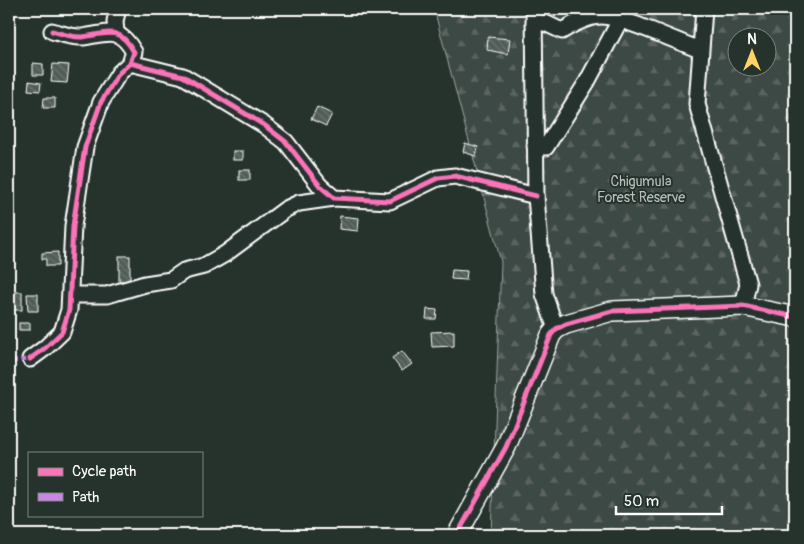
<svg xmlns="http://www.w3.org/2000/svg" width="804" height="544" font-family="Pangolin,sans-serif">
<style>
.forest{fill:url(#forest-firs);stroke:#9ea4a2;fill-rule:evenodd}
.building{fill:url(#building-back-hatch);stroke:#fff}
.lines{fill:none;stroke-linecap:round;stroke-linejoin:round}
.minor-casing{stroke:#fff;stroke-width:19}
.tertiary-casing{stroke:#fff;stroke-width:22}
.minor{stroke:#26332d;stroke-width:15}
.tertiary{stroke:#26332d;stroke-width:19}
.quiet{stroke:#c787e3;stroke-width:4;stroke-dasharray:8 4;stroke-linecap:butt}
.cycleway-casing{stroke:#26332d;stroke-width:8}
.cycleway{stroke:#fb73b8;stroke-width:5}
.labels{text-anchor:middle;dominant-baseline:central;stroke-width:4;stroke-linejoin:round;paint-order:stroke}
.park-label{font-size:14px;fill:#bbbfbe;stroke:#26332d}
</style>
<defs>
<pattern id="forest-firs" width="22" height="20" patternUnits="userSpaceOnUse" patternTransform="scale(1.25)"><rect width="22" height="20" fill="#3e4944"/><path d="M5 1l3.5 6h-7zM16 11l3.5 6h-7z" fill="#5b6460"/></pattern>
<pattern id="building-back-hatch" width="6" height="6" patternUnits="userSpaceOnUse" patternTransform="scale(1.25)"><rect width="6" height="6" fill="#515c57"/><path d="M-1 5l2 2M0 0l6 6M5-1l2 2" fill="none" stroke="#6b7470"/></pattern>
</defs>
<rect width="100%" height="100%" fill="#26332d"/>
<filter id="ink" filterUnits="userSpaceOnUse"><feTurbulence type="fractalNoise" baseFrequency=".02" numOctaves="2"/><feDisplacementMap in="SourceGraphic" scale="10" xChannelSelector="R" yChannelSelector="G"/><feConvolveMatrix kernelMatrix="1 2 1 2 8 2 1 2 1" color-interpolation-filters="sRGB"/></filter>
<g filter="url(#ink)">
<!-- forest -->
<path class="forest" d="M 434,9 L 795,9 L 795,535 L 491,535 L 501,262 ZM 736,38 L 766,38 L 766,68 L 736,68 Z"/>
<!-- building -->
<g class="building">
<polygon points="488,37 510,39 508,54 487,50"/>
<polygon points="33,63 43,64 43,75 33,75"/>
<polygon points="53,64 69,65 67,83 51,82"/>
<polygon points="29,81 41,83 40,91 28,90"/>
<polygon points="44,98 55,98 55,108 43,108"/>
<polygon points="317,107 332,114 326,126 311,119"/>
<polygon points="465,143 478,147 476,156 463,152"/>
<rect x="233" y="151" width="10" height="9"/>
<rect x="239" y="170" width="11" height="10"/>
<polygon points="340,216 359,218 358,231 339,229"/>
<polygon points="58,252 58,266 46,266 46,259 42,259 42,253"/>
<rect x="119" y="256" width="11" height="25"/>
<polygon points="452,270 467,271 466,280 451,279"/>
<rect x="9" y="292" width="13" height="18"/>
<polygon points="27,294 38,294 38,311 28,311"/>
<polygon points="427,309 437,310 436,319 426,319"/>
<rect x="19" y="323" width="11" height="7"/>
<polygon points="454,331 454,346 432,347 431,332"/>
<polygon points="402,351 412,364 402,371 392,358"/>
</g>
<g class="lines">
<!-- minor casing -->
<g class="minor-casing">
<g id="minor">
<polyline points="534,9 536,196 544,294 556,329"/>
<polyline points="704,9 697,104 748,284 743,306"/>
<path d="M 534,23 L 545,23 L 562,31 C 573,24 589,16 602,16 C 621,16 678,42 700,50"/>
<polyline points="116,32 115,21 118,9"/>
<polyline points="130,63 183,76 264,125 286,142 320,186 334,198 390,201 438,178 455,176 536,196"/>
<polyline points="535,146 546,147 587,82 626,9"/>
<polyline points="71,295 107,295 145,284 171,280 184,271 204,266 225,254 286,209 299,203 334,198"/>
<path d="M 30,359 L 45,348 L 62,332 L 69,310 L 73,226 L 85,147 L 101,102 L 119,73 L 130,63 L 134,52 C 119,26 109,33 83,37 C 73,38 62,34 52,31"/>
</g>
</g>
<!-- tertiary casing -->
<g class="tertiary-casing">
<polyline id="tertiary" points="457,535 506,447 551,335 556,329 566,324 612,311 743,306 795,317"/>
</g>
<!-- minor -->
<use href="#minor" class="minor"/>
<!-- tertiary -->
<use href="#tertiary" class="tertiary"/>
<!-- quiet -->
<polyline class="quiet" points="9,362 30,359"/>
<!-- cycleway casing -->
<g class="cycleway-casing">
<g id="cycleway">
<polyline points="130,63 183,76 264,125 286,142 320,186 334,198 390,201 438,178 455,176 536,196"/>
<path d="M 30,359 L 45,348 L 62,332 L 69,310 L 73,226 L 85,147 L 101,102 L 119,73 L 130,63 L 134,52 C 119,26 109,33 83,37 C 73,38 62,34 52,31"/>
<polyline points="457,535 506,447 551,335 556,329 566,324 612,311 743,306 795,317"/>
</g>
</g>
<!-- cycleway -->
<use href="#cycleway" class="cycleway"/>
</g>
</g>
<g class="labels">
<!-- park labels -->
<g class="park-label">
<text x="641" y="181">Chigumula<tspan x="641" dy="16">Forest Reserve</tspan></text>
</g>
</g>
<!-- margin -->
<rect width="804" height="544" fill="none" stroke="#26332d" stroke-width="30"/>
<rect x="15" y="15" width="774" height="514" fill="none" stroke="#fff" stroke-width="2" filter="url(#ink)"/>
<!-- legend -->
<rect x="28" y="452" width="175" height="65" fill="#26332d" stroke="#7d8581"/>
<rect x="38" y="468" width="25" height="8" fill="#fb73b8" stroke="#7d8581"/>
<text x="72" y="476" font-size="15" fill="#ffffff">Cycle path</text>
<rect x="38" y="493" width="25" height="8" fill="#c787e3" stroke="#7d8581"/>
<text x="72" y="502" font-size="15" fill="#ffffff">Path</text>
<!-- north arrow -->
<g transform="translate(752 52)"><circle r="24" fill="#26332d" stroke="#7d8581"/>
<path d="M0-4L9 19L0 12L-9 19Z" fill="#ffd166"/>
<text y="-8" font-size="14" font-weight="bold" text-anchor="middle" fill="#ffffff">N</text>
</g>
<!-- scale -->
<path d="M616 506v8h106v-8" fill="none" stroke="#ffffff" stroke-width="2.5"/>
<text x="624" y="506" font-size="15" fill="#ffffff" stroke="#26332d" stroke-width="4" paint-order="stroke">50 m</text>
</svg>
